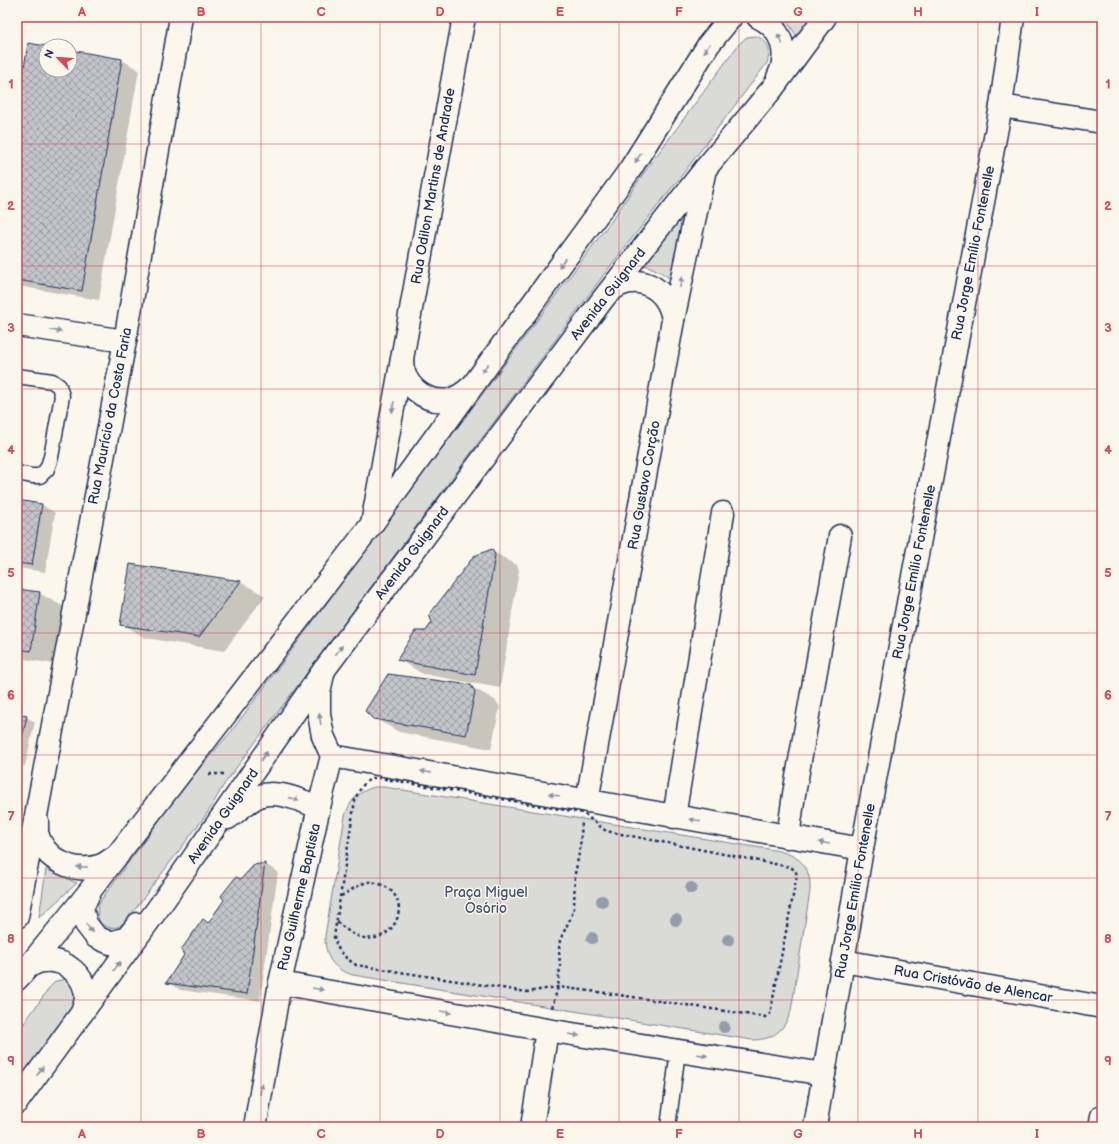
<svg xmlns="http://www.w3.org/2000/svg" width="1119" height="1144" font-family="'Balsamiq Sans',sans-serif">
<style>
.green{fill:#dadad7;stroke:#7a849a}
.shadow{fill:#0003}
.building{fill:url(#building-cross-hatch);stroke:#1b2f5e}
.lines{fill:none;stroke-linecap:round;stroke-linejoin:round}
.service-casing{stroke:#1b2f5e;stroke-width:17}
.minor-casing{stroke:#1b2f5e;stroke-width:25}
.tertiary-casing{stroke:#1b2f5e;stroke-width:25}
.path{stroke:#1b2f5e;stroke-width:2.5;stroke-dasharray:3 3;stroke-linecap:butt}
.service{stroke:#fbf7ec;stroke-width:14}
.minor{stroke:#fbf7ec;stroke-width:22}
.tertiary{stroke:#fbf7ec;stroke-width:22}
.tree{fill:#959cab}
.oneway{fill:#8b93a5}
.grid{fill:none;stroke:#d1495b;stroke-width:1;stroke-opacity:0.55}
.labels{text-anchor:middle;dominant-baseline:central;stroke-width:3;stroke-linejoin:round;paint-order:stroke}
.street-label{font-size:14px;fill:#1b2f5e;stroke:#fbf7ec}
.park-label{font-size:14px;fill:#415176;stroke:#fbf7ec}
.neatline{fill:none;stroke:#d1495b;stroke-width:1.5}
.grid-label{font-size:13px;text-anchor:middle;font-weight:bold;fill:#d1495b}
</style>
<defs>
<pattern id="building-cross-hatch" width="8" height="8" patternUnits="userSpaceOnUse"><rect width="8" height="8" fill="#c3c5c9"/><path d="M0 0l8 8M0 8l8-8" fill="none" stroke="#9ea0a6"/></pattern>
</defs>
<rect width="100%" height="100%" fill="#fbf7ec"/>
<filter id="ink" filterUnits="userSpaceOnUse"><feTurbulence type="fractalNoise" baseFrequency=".025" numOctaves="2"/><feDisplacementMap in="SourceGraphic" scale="8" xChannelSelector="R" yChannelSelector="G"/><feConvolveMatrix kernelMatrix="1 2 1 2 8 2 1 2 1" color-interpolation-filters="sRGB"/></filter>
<g filter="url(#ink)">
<!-- green -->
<g class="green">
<polygon points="783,17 813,17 798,38 786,20"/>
<path d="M 756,36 C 770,42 771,50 767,63 L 682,175 L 611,265 L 225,783 L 208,812 L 127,920 C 124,922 121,926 117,927 C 99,931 93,914 101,900 L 185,785 L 230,733 L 612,220 L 648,167 L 739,44 L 747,37 Z"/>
<polygon points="683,222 672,280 659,271 645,265 644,263 676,223"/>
<path d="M 374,787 L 384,787 L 774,850 C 799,855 811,865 810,891 L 791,1011 C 784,1031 773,1040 752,1040 L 353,975 C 333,969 325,958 325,936 L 345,816 C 350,800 358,792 374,787 Z"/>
<polygon points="46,869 77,883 39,918"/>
<polygon points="67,979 76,985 76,1006 17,1083 17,1033 50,987 56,981"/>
</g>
<!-- shadow -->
<g class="shadow">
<polygon points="46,47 46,70 70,70 70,51 122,60 139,70 99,300 17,286 17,117"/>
<polygon points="17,501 42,505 55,513 45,572 17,568"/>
<polygon points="492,551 517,565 519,570 500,688 423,674 399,660 427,632"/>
<polygon points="131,565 241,582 265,596 224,651 146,638 121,624"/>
<polygon points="17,590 39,593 64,607 55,664 17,658"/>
<polygon points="470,686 495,700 500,707 491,749 399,732 374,718"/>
<polygon points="17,715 26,717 35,722 25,766 17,765"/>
<polygon points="265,864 278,872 260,1001 180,990 167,982 226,900 242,880 255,866"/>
</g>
<!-- building -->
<g class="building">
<polygon points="28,43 46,46 46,70 70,70 70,50 122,59 82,291 17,280 17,111"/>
<polygon points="17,500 42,504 32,565 17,563"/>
<polygon points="492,549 495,555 475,675 397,660 415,631 426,631 432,622 429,615 474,556"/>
<polygon points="130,564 241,581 199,637 120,625"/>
<polygon points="17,589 40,592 31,651 17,649"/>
<polygon points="388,674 471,685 475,692 466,735 373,719 365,711"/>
<polygon points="17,714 27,716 17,760"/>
<polygon points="265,863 247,994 166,983 184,955 181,950 203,919 208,923 224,900 221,896 236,877 241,879 254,865"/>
</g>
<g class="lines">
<!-- service casing -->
<g class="service-casing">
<g id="service">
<polyline points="17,376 52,381 59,386 62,396 51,457 47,469 40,476 32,476 17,473"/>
<polyline points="668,1127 678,1051"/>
</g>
</g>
<!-- minor casing -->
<g class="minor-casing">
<g id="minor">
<polyline points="1001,106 1102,122"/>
<polyline points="17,325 125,341"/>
<path d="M 402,360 C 402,384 424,404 449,400 C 457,398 464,393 471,387"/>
<polyline points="372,524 464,17"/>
<polyline points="332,756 862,849"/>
<polyline points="587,801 673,320 705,169"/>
<polyline points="674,817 723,513"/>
<path d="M 37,821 C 37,825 37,830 37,833 C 44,860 74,874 99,866 C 106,864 112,858 118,855"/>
<polyline points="788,837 794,794 840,536"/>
<polyline points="17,917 125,341 181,17"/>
<polyline points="843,961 1102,1007"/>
<polyline points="280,983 547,1030 824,1074"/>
<polyline points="255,1127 280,983 319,807 332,756 323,736 319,714 319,692 324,670"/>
<polyline points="532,1127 547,1030"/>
<polyline points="815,1127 862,849 1001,106 1013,17"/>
</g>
</g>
<!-- tertiary casing -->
<g class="tertiary-casing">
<g id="tertiary">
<path d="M 758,17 C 782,28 790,54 778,77"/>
<path d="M 608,293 C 635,269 669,287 673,320"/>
<path d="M 228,818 C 238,811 248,801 259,796 C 278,789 301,801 319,807"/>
<polyline points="89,893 82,908 86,924 96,937 110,943 127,938 138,924"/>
<path d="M 29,966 C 34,964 39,961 44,961 C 65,958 86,976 86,998 C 86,1002 83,1008 82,1013"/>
<polyline points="17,979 29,966 89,892 372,524 629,171 709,44 731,17"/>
<polyline points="17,1102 164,900 324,670 603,299 705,169 772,89 825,17"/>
<polyline points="1100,1127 1102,1116"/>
</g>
</g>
<!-- path -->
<g class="path">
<polyline points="209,774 224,774"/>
<path d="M 372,778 L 380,778 L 583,813 L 606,831 L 790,867 L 795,870 L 797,875 L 770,1014 L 765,1017 L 606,993 L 558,987 L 527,992 L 356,965 C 343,956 338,952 334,937 L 355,800 C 359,790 363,783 372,778 Z"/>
<path d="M 337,922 C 344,928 351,934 360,937 C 392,947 414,904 386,887 C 381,884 374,882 368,882 C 359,884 349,892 341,896"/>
<polyline points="552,1008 558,987 560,966 559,949 560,940 571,917 574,908 575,874 580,849 582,822"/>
</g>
<!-- service -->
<use href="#service" class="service"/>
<!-- minor -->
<use href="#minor" class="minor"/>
<!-- tertiary -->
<use href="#tertiary" class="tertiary"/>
</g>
<!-- trees -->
<g class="tree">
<circle cx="691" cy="888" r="6"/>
<circle cx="602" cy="901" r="6"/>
<circle cx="676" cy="920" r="6"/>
<circle cx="592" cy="938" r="6"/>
<circle cx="728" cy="940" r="6"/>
<circle cx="724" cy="1027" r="6"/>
</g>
<!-- one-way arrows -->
<defs><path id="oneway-solid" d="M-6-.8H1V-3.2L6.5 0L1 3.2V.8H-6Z"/></defs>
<g class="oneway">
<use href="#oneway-solid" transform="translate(780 39) rotate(-116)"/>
<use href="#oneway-solid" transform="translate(707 48) rotate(124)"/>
<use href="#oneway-solid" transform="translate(638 158) rotate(122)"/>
<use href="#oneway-solid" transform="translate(562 263) rotate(126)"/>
<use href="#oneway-solid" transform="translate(681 282) rotate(-78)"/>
<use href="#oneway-solid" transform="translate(56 331) rotate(9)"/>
<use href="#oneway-solid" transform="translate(485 368) rotate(126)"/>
<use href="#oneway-solid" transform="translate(393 407) rotate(100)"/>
<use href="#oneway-solid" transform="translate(339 650) rotate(-53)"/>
<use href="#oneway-solid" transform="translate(320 719) rotate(-99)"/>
<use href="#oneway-solid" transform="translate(264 756) rotate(-55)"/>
<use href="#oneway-solid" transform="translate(426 772) rotate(-170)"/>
<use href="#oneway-solid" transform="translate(554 795) rotate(-170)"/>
<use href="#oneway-solid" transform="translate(294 799) rotate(18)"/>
<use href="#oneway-solid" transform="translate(695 820) rotate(-170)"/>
<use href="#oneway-solid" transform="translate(824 843) rotate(-170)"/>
<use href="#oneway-solid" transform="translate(82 867) rotate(-180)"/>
<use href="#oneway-solid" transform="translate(89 928) rotate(55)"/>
<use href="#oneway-solid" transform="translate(117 966) rotate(-54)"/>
<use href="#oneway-solid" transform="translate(318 989) rotate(10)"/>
<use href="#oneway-solid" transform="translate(446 1012) rotate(10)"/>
<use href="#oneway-solid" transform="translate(574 1035) rotate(9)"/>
<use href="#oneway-solid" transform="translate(702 1055) rotate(9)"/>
<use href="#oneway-solid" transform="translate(40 1071) rotate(-54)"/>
<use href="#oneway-solid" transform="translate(261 1089) rotate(-80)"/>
</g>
</g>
<!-- grid -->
<path class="grid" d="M 141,17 L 141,1127M 261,17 L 261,1127M 380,17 L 380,1127M 500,17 L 500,1127M 619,17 L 619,1127M 739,17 L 739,1127M 858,17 L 858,1127M 978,17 L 978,1127M 17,144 L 1102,144M 17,266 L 1102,266M 17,389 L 1102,389M 17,511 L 1102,511M 17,633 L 1102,633M 17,755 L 1102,755M 17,878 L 1102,878M 17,1000 L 1102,1000"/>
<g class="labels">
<!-- street labels -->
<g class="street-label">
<text transform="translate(433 186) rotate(-80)">Rua Odilon Martins de Andrade</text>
<text transform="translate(973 253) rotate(-79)">Rua Jorge Emílio Fontenelle</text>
<text transform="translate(608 294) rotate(-52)">Avenida Guignard</text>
<text transform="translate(110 416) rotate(-79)">Rua Maurício da Costa Faria</text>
<text transform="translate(644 485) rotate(-80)">Rua Gustavo Corção</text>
<text transform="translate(412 553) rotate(-53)">Avenida Guignard</text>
<text transform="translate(914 572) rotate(-79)">Rua Jorge Emílio Fontenelle</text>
<text transform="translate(223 816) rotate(-55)">Avenida Guignard</text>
<text transform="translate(855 891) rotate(-80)">Rua Jorge Emílio Fontenelle</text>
<text transform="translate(299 897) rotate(-77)">Rua Guilherme Baptista</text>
<text transform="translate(973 984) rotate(10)">Rua Cristóvão de Alencar</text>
</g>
<!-- park labels -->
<g class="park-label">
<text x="486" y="892">Praça Miguel<tspan x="486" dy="16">Osório</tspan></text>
</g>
</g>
<!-- margin -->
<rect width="1119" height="1144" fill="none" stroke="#fbf7ec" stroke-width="44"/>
<!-- north arrow -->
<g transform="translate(58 58) rotate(295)"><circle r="19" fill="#fbf7ec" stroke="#a1a7b3"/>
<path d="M0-3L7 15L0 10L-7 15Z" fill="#d1495b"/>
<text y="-6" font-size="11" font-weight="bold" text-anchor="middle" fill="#1b2f5e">N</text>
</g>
<rect x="22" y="22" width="1075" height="1100" class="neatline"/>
<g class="grid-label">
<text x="82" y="16">A</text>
<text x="201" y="16">B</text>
<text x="321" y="16">C</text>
<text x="440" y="16">D</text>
<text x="560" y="16">E</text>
<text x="679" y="16">F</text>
<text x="798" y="16">G</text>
<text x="918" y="16">H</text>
<text x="1037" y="16">I</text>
<text x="11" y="88">1</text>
<text x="1108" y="88">1</text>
<text x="11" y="210">2</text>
<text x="1108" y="210">2</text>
<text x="11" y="332">3</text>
<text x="1108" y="332">3</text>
<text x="11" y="454">4</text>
<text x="1108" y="454">4</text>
<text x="11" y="577">5</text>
<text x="1108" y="577">5</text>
<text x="11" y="699">6</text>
<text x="1108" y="699">6</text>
<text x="11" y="821">7</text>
<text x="1108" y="821">7</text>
<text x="11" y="943">8</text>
<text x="1108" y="943">8</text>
<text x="11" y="1065">9</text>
<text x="1108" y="1065">9</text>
<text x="82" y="1138">A</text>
<text x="201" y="1138">B</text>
<text x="321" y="1138">C</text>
<text x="440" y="1138">D</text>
<text x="560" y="1138">E</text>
<text x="679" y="1138">F</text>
<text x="798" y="1138">G</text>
<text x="918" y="1138">H</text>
<text x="1037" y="1138">I</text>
</g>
</svg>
